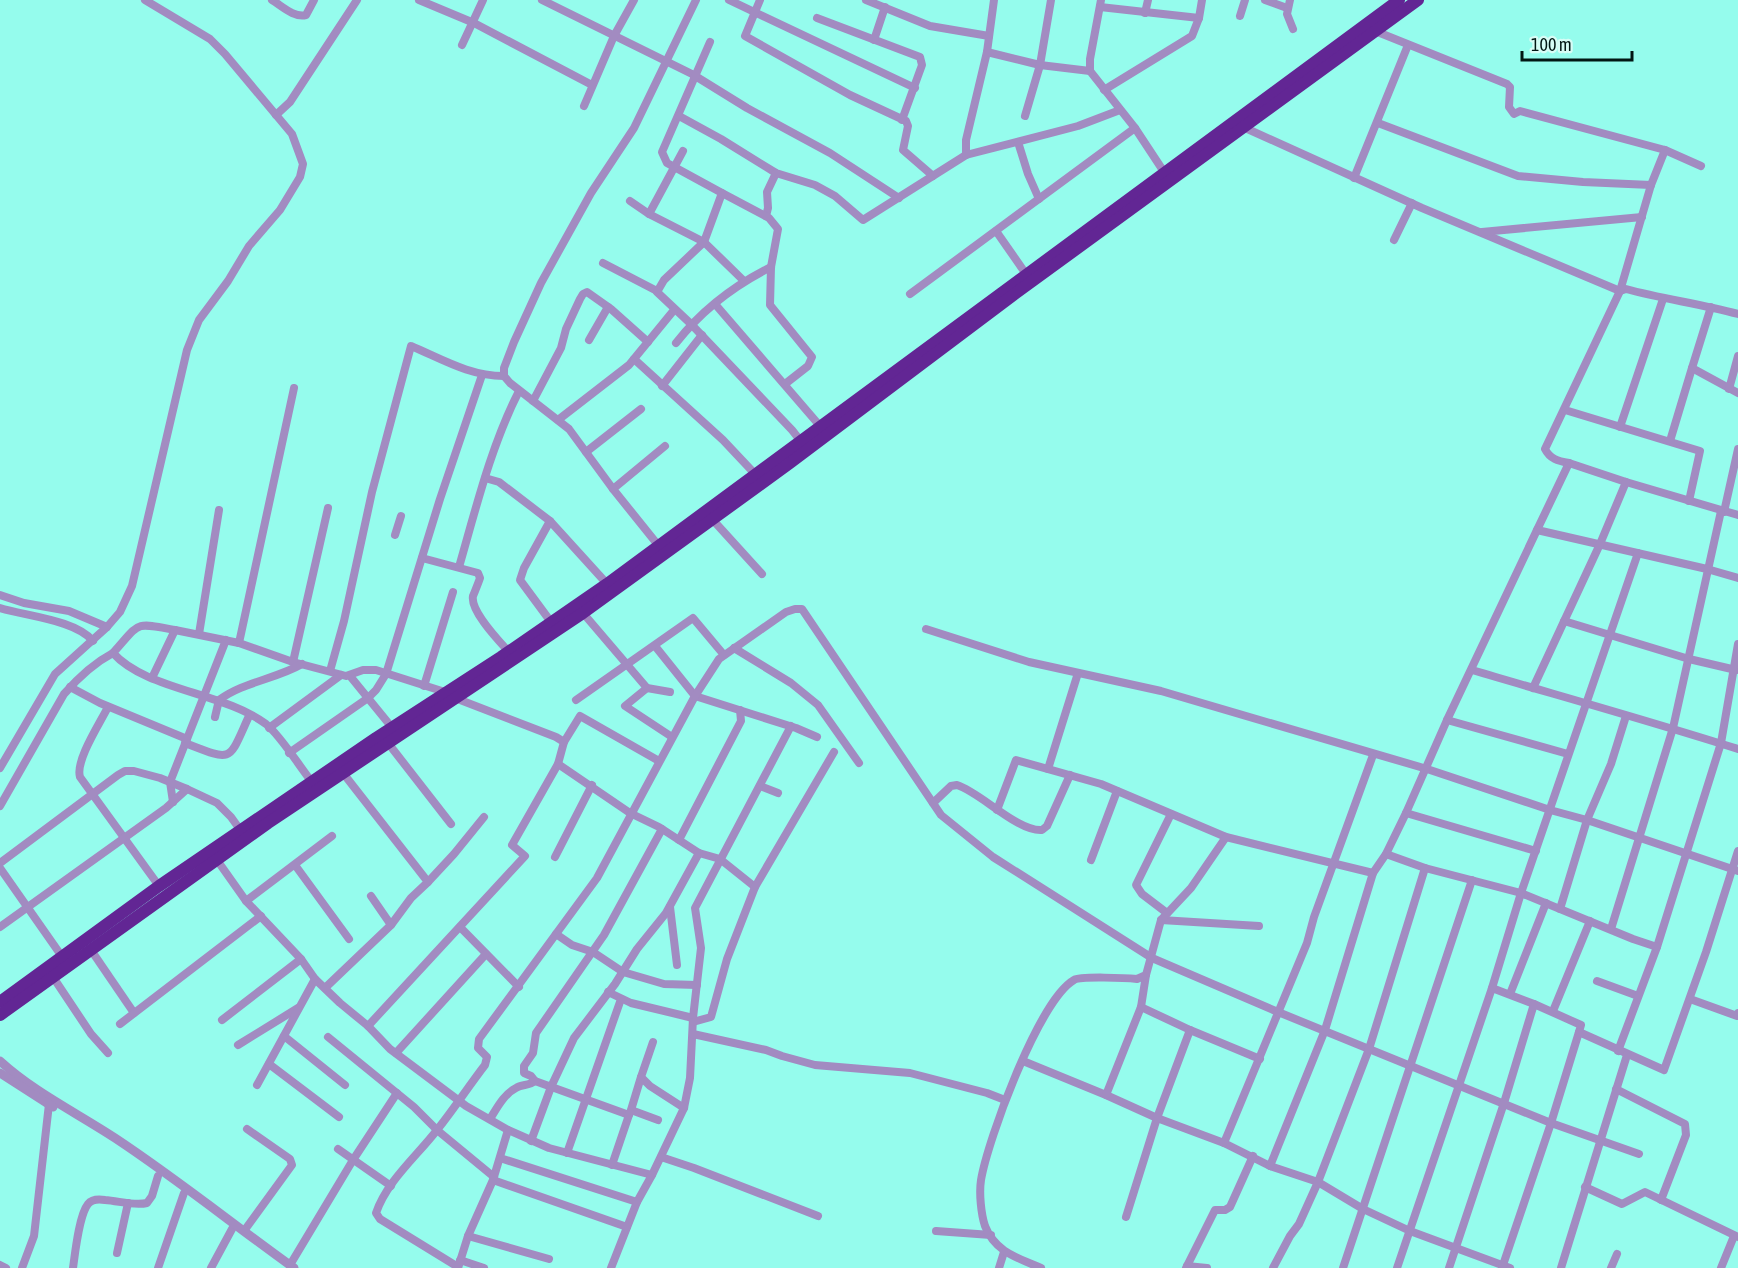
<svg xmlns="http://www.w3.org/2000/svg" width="1738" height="1268" font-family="'Asap Condensed',sans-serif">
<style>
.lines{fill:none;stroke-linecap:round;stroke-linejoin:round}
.minor{stroke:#a28bc1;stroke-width:8}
.tertiary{stroke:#a28bc1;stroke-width:9}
.trunk{stroke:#622694;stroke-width:12}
</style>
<rect width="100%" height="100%" fill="#95fced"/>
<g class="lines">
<!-- minor -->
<g class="minor">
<path d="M 272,0 C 282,6 294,18 306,15 L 314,0"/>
<polyline points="419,0 474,23 592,85"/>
<polyline points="542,0 692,74 747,108 830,153 899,198"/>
<polyline points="729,0 915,88"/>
<polyline points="760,0 745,36 850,95 906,121 908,126 903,150 933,176"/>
<polyline points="866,0 930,26 989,36"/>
<polyline points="1101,0 1090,59 1090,71 1135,128 1164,172"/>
<polyline points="1265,0 1287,8"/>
<polyline points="1290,0 1287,14 1293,29"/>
<polyline points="1100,7 1199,18"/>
<polyline points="1145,13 1148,0"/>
<polyline points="1240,16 1245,0"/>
<polyline points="817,18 920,57 922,65 902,120"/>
<polyline points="1375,31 1507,84 1510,87 1509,107 1514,114 1520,111 1665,150"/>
<polyline points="874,40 885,7"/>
<polyline points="710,42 662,152 667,163 722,193"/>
<polyline points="462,45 483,0"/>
<polyline points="987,52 1040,65 1090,71"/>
<polyline points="1104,90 1192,36 1199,18 1202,0"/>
<polyline points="584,106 614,36 634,0"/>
<polyline points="276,115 290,102 357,0"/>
<polyline points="679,116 721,139 776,173 815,185 835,196 863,220 966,155 1078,126 1120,110"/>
<polyline points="1025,116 1040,65 1051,0"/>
<polyline points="1378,123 1518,176 1583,182 1651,185"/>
<path d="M 1243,127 L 1422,208 L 1620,291 L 1626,289 C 1663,299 1701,304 1738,314"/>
<polyline points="1018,142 1028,174 1039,199"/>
<polyline points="966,155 966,140 987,52 994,0"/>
<path d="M 1701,166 L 1665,150 L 1651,185 L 1620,291 L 1545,449 C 1550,459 1558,461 1569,463 L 1537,530 L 1707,569 L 1738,578"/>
<polyline points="1354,178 1408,45"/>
<polyline points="630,201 649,214 704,242 744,281"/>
<polyline points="649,214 683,151"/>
<polyline points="766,216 768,208 767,192 776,173"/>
<polyline points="996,231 1026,274"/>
<polyline points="1482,232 1642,217"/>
<polyline points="1394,240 1412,203"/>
<polyline points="603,263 657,291"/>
<polyline points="910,294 1135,128"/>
<polyline points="715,304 820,426"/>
<polyline points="1711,307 1692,368 1738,393"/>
<polyline points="589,340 608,307"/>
<path d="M 676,343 C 701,311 735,285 771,267"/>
<polyline points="634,359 723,440 755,474"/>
<polyline points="785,384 808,366 812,357 770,305 771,267 778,229 769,218 722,193 704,242 664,280 657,292 691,324 792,430 803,444"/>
<polyline points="662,386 702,335"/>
<polyline points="1729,389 1738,356"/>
<polyline points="533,401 561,348 566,329 580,299 583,294 587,292 611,309 648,342"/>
<polyline points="1565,410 1700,451 1689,501"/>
<polyline points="558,420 629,365 674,310"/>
<polyline points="1620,427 1663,299"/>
<polyline points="1670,441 1692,368"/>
<polyline points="586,452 641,409"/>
<polyline points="1569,463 1626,482 1738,515"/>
<polyline points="485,478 499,482 550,521 609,586"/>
<polyline points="613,489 665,446"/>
<polyline points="1724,512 1738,449"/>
<polyline points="712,519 762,574"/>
<polyline points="550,521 524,568 520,580 551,622"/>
<polyline points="395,535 401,516"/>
<polyline points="658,545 613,489 569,429 510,383 504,376 504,368 514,342 541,283 591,193 634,128 696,0"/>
<path d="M 422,558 L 478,573 L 480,578 C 478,584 475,591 473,596 C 470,611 499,641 509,652"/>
<path d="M 459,567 C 476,508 491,446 519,391"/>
<polyline points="0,595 24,603 69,611 107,627"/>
<path d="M 0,608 C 26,616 76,620 93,641"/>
<polyline points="583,613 647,688 670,692"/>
<polyline points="1564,621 1689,659 1736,670"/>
<polyline points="926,629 1029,662 1161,691 1427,769 1550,810 1587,820 1738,871"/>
<path d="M 175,630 C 133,622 141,622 113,653 C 146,690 223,692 266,724 C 281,736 299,766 312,782"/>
<polyline points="199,634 219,510"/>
<polyline points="239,643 294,388"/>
<polyline points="655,646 695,696 796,728 817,737"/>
<polyline points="734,648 791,683 818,705 859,763"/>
<polyline points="293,662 328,508"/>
<path d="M 1472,670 C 1560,696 1650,721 1738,749"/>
<path d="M 330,671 L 344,621 L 372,492 L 411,346 C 442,359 469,376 504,376"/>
<polyline points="350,676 394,730"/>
<polyline points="152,678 175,630 239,643 293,662 346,676 363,670 376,670 445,692 455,698 556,737 564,742 558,764 512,845 525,856 368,1026"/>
<polyline points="424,686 453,592"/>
<polyline points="70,687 100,703 187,739"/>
<polyline points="647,688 625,706 672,737"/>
<polyline points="1533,688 1600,544 1626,482"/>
<polyline points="576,700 693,618 724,655"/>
<path d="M 108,707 C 100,723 75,761 80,777 L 159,886"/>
<path d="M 215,717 L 219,700 C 243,682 276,679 302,664"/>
<polyline points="1447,720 1568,754"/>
<polyline points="269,728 341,675"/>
<polyline points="564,742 580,716 659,761"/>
<path d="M 185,743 C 234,762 228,762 249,716"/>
<polyline points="388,743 451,824"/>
<polyline points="289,753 368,698 376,690 386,674 440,499 482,375"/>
<polyline points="558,764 630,813 659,827 699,853 720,859 755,887"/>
<polyline points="0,768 55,674 107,627 120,612 132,586 187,350 199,320 228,281 249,246 280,210 300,177 303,164 292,134 225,54 210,39 145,0"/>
<polyline points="1048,769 1078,673"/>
<polyline points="760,786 778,793"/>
<polyline points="173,802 170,782 226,640"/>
<path d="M 933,803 L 951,786 L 957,785 C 980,792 1018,832 1042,830 L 1047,826 L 1070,775"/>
<path d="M 0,806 L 64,694 C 78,678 94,663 113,653"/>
<polyline points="997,810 1016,760 1101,784 1226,837 1373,873"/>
<polyline points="1406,813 1536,851"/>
<polyline points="679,840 741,721 740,710"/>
<polyline points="1386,854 1425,868"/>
<polyline points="555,857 592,785"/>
<polyline points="217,860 246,901 301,959 315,979 340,1003 368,1026 390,1049 466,1106 508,1130 549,1148 652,1175 684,1108 690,1078 693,1018 701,948 695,908 791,726"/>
<polyline points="1091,860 1117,791"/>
<polyline points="0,863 118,775 125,771 134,771 160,778 187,789 217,803 231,817 241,831"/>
<polyline points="295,865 349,939"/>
<polyline points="0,868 63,958"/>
<polyline points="428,882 454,854 484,817"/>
<polyline points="371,896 391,925"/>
<polyline points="246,901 332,836"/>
<polyline points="670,907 677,965"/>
<polyline points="1560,909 1587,820 1611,764 1626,716"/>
<polyline points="1167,913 1142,894 1136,885 1171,814"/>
<polyline points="1161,920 1259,926"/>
<polyline points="0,927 166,808 187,789"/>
<polyline points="460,927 519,987"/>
<polyline points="1611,929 1673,728 1721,511"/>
<polyline points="556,934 572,945 593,952 623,972 664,984 697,985"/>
<polyline points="91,950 134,1013"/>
<polyline points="53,977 91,1034 108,1053"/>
<polyline points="1597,981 1638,996"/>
<polyline points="325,988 391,925 411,898 428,882 343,773"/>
<polyline points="1492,988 1534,1004"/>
<polyline points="608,992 631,1003 693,1018"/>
<polyline points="1510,994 1546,903"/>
<polyline points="1690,999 1737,1016 1738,1013"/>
<polyline points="1141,1007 1190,1030 1260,1059"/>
<polyline points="1553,1011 1590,921"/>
<polyline points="222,1020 301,959"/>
<polyline points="693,1022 711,1017 727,959 755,887 834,752"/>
<polyline points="120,1024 261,916"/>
<polyline points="693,1034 766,1050 782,1056 815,1065 910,1073 987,1093 1005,1100"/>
<polyline points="284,1036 345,1085"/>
<polyline points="328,1037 414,1107 437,1130 494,1177"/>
<polyline points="653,1042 641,1077 650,1086 684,1108"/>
<polyline points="238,1045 298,1008"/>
<polyline points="1618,1051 1657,947 1721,743 1738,644"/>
<polyline points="396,1053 486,954"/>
<polyline points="1023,1061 1106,1095 1157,1118 1224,1143 1270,1166 1318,1182 1363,1209 1410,1231 1510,1268"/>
<polyline points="269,1064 339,1117"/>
<polyline points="641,1077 631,1110 658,1120"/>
<polyline points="535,1081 629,1115"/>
<polyline points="257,1085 315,979"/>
<polyline points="1616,1089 1685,1124 1686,1135 1661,1200"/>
<polyline points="1106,1095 1141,1007 1146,975"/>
<path d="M 490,1119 C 497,1108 504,1094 516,1088 C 522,1084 529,1086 535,1081 L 531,1076 L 524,1073 L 524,1066 L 533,1053 L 536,1033 L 604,935 L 662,829"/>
<polyline points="531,1141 551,1087 574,1038 615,984 637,949 666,913 699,853"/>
<polyline points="1224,1143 1307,943 1314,917 1373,755"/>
<polyline points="338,1149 391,1186"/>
<polyline points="567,1153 621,999"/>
<polyline points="661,1157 694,1168 818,1216"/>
<polyline points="500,1158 637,1202"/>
<polyline points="612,1165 630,1112"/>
<polyline points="1270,1166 1325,1030 1373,873 1386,854 1406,813 1447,720 1537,530"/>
<polyline points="493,1180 627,1227"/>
<polyline points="1585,1187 1622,1204 1645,1192 1738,1237"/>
<polyline points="1126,1217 1157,1118 1190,1030"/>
<polyline points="244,1231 292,1165 290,1159 247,1129"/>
<polyline points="936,1231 991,1235"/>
<polyline points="468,1236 549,1259"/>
<polyline points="117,1253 128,1203"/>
<polyline points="460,1260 484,1268"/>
<polyline points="0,1265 6,1268"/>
<polyline points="290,1265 353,1160 397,1093"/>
<polyline points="1187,1266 1207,1268"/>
<path d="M 458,1267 L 380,1219 L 376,1213 C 387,1181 417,1156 437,1130 C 454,1109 468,1087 485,1065 L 487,1057 L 478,1048 L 479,1039 L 597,878 L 695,696 L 719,659 L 786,612 L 795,609 L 802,609 L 941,815 L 993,857 L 1152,958 L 1278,1012 L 1551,1123 L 1639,1154"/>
<polyline points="22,1268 34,1236 49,1104"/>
<path d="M 73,1268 C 75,1254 79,1215 88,1204 C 92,1199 99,1199 105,1200 C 119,1201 134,1206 147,1203 L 152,1196 L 158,1176"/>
<polyline points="158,1268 184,1193"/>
<polyline points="211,1268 232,1229"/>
<polyline points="458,1268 468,1236 493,1180 508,1130"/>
<polyline points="611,1268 637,1202 652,1175"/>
<polyline points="999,1268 1004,1252"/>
<path d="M 1041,1268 C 1018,1258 995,1252 985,1226 C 981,1214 979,1193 981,1180 C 988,1139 1039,1000 1074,980 C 1080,976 1127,978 1137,979 L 1146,975 L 1161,920 L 1191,888 L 1226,837"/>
<polyline points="1186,1268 1215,1210 1225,1210 1230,1207 1253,1156"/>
<polyline points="1273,1268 1290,1236 1299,1224 1318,1182 1369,1049 1425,868 1521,893 1633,939 1657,947"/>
<polyline points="1343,1268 1472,880"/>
<polyline points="1397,1268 1492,988 1521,893 1638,553"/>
<polyline points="1449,1268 1504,1103 1534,1004 1581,1025 1579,1032"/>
<polyline points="1502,1268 1551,1123 1579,1032 1664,1070 1706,952 1738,851"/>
<polyline points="1561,1268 1627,1055"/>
<polyline points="1611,1268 1617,1254"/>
<polyline points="1721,1268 1734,1236"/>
</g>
<!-- tertiary -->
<g class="tertiary">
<path d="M 0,1061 C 34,1092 77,1113 115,1138 C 177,1179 234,1225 294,1268"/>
<polyline points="0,1073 53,1107"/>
</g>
<!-- trunk -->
<g class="trunk">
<polyline points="0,1002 159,886 376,738 501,657 607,584 1399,0"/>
<polyline points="0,1015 268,823 583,613 790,463 1016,293 1418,0"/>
</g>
</g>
<!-- scale -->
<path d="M1522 51v9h110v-9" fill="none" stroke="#021714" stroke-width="3"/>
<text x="1531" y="51" font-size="18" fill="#021714" stroke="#d7fdf6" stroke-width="4.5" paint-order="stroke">100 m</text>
</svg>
